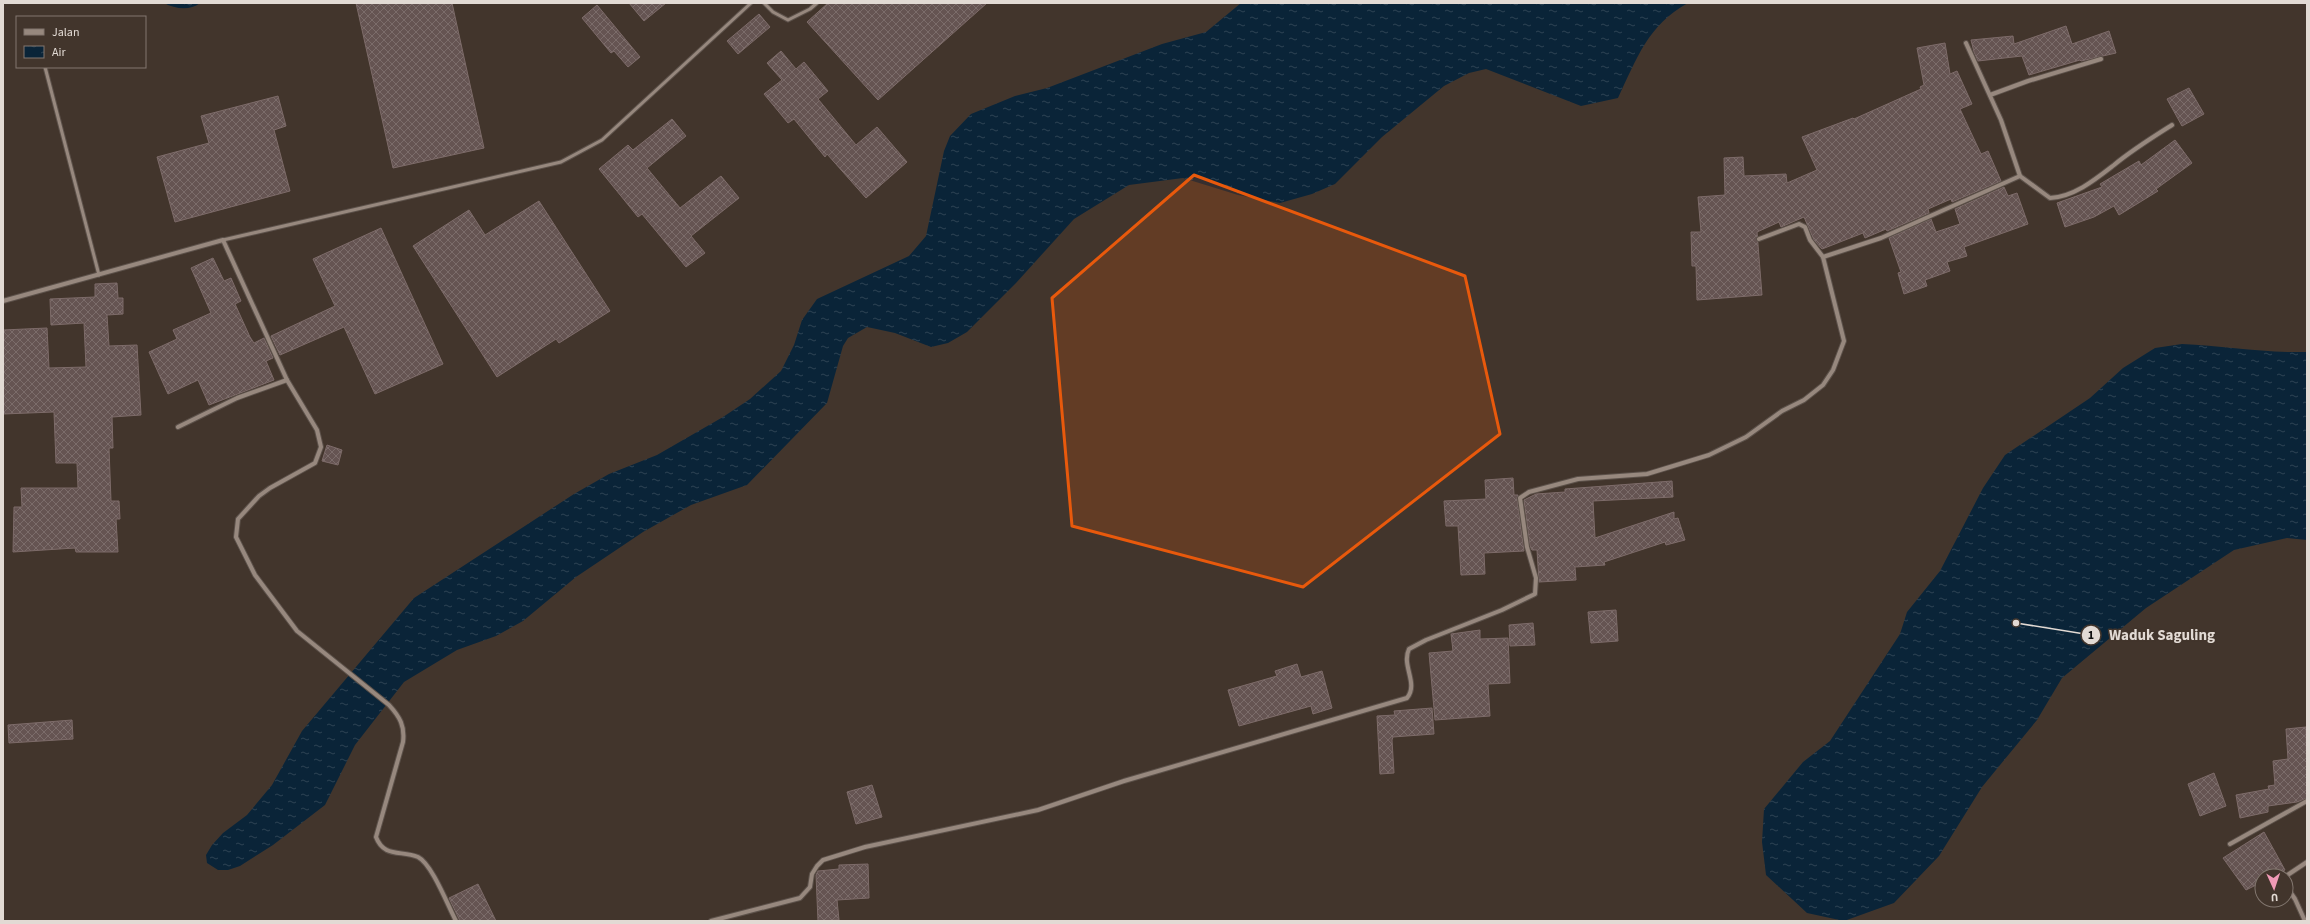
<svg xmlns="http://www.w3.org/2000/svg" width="2310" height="924" font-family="'Source Sans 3',sans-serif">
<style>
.water{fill:url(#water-ripples)}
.building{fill:url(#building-cross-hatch);stroke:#7d6b69}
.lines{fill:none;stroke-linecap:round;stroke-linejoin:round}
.lane-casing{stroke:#5c514a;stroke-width:5}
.street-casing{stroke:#5c514a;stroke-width:6}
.lane{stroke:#97887e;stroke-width:3}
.street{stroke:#97887e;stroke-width:4}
.marked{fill:#e8590c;fill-opacity:0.2;stroke:#e8590c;stroke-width:3;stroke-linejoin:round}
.leader{fill:none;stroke:#e2dad4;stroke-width:1.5}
.callout-dot{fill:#e2dad4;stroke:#42352c;stroke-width:1.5}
.mark-label{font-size:12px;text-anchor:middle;font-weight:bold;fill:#111}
.callout-label{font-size:15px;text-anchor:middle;font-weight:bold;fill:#e2dad4;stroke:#42352c;stroke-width:3;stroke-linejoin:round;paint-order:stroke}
</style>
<defs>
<pattern id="water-ripples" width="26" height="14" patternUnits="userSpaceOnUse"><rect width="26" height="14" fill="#0a2438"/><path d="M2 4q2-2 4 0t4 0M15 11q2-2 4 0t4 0" fill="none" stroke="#2d4354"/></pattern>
<pattern id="building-cross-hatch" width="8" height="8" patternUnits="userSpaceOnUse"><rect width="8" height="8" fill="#655452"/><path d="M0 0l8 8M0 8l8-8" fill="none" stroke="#7b6c6a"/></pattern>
</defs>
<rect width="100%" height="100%" fill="#42352c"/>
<!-- water -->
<g class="water">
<path d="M 164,3 L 200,3 C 190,11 175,9 164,3 Z"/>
<path d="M 1241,3 L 1688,3 C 1648,25 1637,58 1618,98 L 1581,106 L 1486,69 L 1469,73 L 1444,86 L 1382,137 L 1335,184 L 1312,194 L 1280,203 L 1238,195 L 1183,178 L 1129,185 L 1074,219 L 1016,283 L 967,332 L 948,343 L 931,347 L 895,333 L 867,327 L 848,338 L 843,346 L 827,403 L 747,485 L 691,505 L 643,532 L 576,577 L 523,621 L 496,636 L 457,650 L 404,682 L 355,745 L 325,805 L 273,845 L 240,866 L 228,870 L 218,870 L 207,863 L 206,855 L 212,845 L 223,833 L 247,815 L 272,785 L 302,731 L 414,598 L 574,494 L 609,474 L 657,455 L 723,417 L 750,399 L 781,371 L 794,345 L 802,320 L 817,299 L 909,256 L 926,236 L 944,151 L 950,136 L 971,114 L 1015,96 L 1047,88 L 1162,44 L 1206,32 Z"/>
<path d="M 2182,344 C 2224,346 2265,353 2307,352 L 2307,540 L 2287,538 L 2234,550 L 2146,608 L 2062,678 L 2037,720 L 1982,787 L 1939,856 L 1894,903 L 1844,921 L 1807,913 L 1766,875 L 1762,842 L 1764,809 L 1803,762 L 1830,741 L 1900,634 L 1907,612 L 1940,571 L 1983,488 L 2005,455 L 2090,398 L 2123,368 L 2155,348 Z"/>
</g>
<!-- building -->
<g class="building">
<polygon points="356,3 452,3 484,148 393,168"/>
<polygon points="629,3 666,3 644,21"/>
<polygon points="828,3 987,3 878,100 807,22"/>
<polygon points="597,5 640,57 628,67 614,51 611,53 582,18"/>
<polygon points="759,14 770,27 738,54 727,41"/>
<polygon points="2066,26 2072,44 2109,31 2116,53 2081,61 2080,60 2029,75 2022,56 1978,61 1974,52 1971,40 2013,36 2014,44"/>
<polygon points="1945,43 1950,74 1957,71 1972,104 1960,109 1981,154 1988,151 2001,181 1952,202 1951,199 1928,209 1929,213 1887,231 1886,229 1865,238 1863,233 1822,249 1814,240 1804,217 1781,227 1779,222 1757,232 1762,295 1697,300 1696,266 1692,266 1691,232 1701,232 1698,197 1725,195 1724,158 1743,157 1744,176 1786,174 1787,183 1817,170 1802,137 1853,118 1854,119 1921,89 1920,87 1924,85 1917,48"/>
<polygon points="781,51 796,69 804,62 828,91 818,99 856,145 877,127 907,162 866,198 827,154 825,157 794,119 788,123 764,94 782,80 767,63"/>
<polygon points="2189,88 2204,114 2182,126 2167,99"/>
<polygon points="278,96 286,126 274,130 290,191 175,222 157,157 209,143 201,116"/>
<polygon points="672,119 686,136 647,168 680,208 721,176 739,198 691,236 705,253 686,267 642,214 638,217 599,169 628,145 633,150"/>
<polygon points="2175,140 2192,163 2156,189 2158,191 2119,215 2114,206 2094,217 2065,227 2057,203 2102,187 2100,184 2139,161 2141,165"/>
<polygon points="2004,187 2008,196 2017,193 2028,224 1964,247 1967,256 1947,262 1950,271 1925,280 1927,286 1904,294 1898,273 1901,272 1889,238 1931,219 1936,232 1960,224 1955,209"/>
<polygon points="539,201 610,311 559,343 556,339 497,377 413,246 469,210 485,235"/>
<polygon points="381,228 443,364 375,394 344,327 280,355 271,336 335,306 313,259"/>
<polygon points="213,258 224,281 231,278 241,301 235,304 250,337 254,343 264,338 273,358 266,361 274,380 209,405 198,380 168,394 149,352 177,339 173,330 211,313 191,268"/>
<polygon points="117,283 118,298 123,298 123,314 107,315 109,346 137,345 141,415 112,417 113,448 109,448 111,501 119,501 120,519 116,519 118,552 76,552 75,548 13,552 14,507 22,507 21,488 78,488 77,463 56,463 54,412 3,414 3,330 47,328 49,368 86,367 84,323 51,325 50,299 95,297 95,284"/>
<polygon points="327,445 342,450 338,465 322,461"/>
<polygon points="1513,478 1514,495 1518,495 1517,498 1524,551 1484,553 1485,574 1461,575 1458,526 1446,526 1444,501 1486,499 1485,480"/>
<polygon points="1672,481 1673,497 1593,501 1595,538 1674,512 1674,519 1678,518 1685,540 1666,545 1665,542 1604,562 1605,565 1575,567 1576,580 1539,582 1537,550 1532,550 1530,546 1524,500 1536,494 1565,492 1565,489"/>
<polygon points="1616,610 1618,641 1591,643 1588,612"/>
<polygon points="1533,623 1535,645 1510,646 1509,625"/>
<polygon points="1480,630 1480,639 1508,638 1510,683 1488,684 1490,716 1435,720 1429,653 1453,651 1451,634"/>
<polygon points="1297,664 1301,677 1322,671 1332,708 1313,714 1311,706 1239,726 1228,690 1277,676 1275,671"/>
<polygon points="1432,708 1434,734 1393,737 1392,740 1394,773 1380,774 1377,716 1395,715 1394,711"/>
<polygon points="72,720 73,739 9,743 8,725"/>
<polygon points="2306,727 2307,798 2297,802 2268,806 2268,812 2240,818 2236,795 2269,789 2268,786 2275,785 2273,761 2288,759 2286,729"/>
<polygon points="2214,773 2226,806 2200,816 2188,784"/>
<polygon points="872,785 882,817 856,824 847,792"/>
<polygon points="2264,832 2285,870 2274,876 2262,876 2262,882 2246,890 2223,858"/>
<polygon points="868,864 869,898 837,900 839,920 818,921 816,875 818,871 839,869 839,865"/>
<polygon points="478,884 496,921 460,921 449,898"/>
</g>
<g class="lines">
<!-- lane casing -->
<g class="lane-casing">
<g id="lane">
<polyline points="764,3 773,12 788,20 810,9 817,3"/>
<polyline points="45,67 99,275"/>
<polyline points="223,240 561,162 602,140 751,3"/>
</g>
</g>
<!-- street casing -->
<g class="street-casing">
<g id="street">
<path d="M 1966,43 L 2001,120 L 2020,176 L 2050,198 C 2074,197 2096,179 2114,165 C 2132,150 2153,137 2172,125"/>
<polyline points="1990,95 2028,81 2101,59"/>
<polyline points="1759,239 1799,224 1805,227 1810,240 1823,257 1881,238 2020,176"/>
<path d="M 3,301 L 223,240 L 287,380 L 317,430 L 321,447 L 315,463 L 270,488 L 259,496 L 238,519 L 236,537 L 255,575 L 297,631 L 389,705 C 400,717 405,726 403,742 L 376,837 C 384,858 401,850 418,857 C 432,864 448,906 456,921"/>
<polyline points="178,427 237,398 287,380"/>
<polyline points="2230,844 2307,801"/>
<polyline points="2286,876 2307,862"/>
<polyline points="2286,886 2295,899 2305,921"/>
<path d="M 711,921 L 800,898 L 810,887 L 812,874 L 817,866 L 823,860 L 865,847 L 1038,810 L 1124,781 L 1407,698 C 1419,683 1401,666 1409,649 L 1426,640 L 1502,610 L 1535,594 L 1536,578 L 1527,547 L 1520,498 L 1529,492 L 1578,479 L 1647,474 L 1709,455 L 1746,437 L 1782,411 L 1804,400 L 1823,385 L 1833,370 L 1844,341 L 1823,257"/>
</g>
</g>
<!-- lane -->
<use href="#lane" class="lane"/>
<!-- street -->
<use href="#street" class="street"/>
</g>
<!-- marked area -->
<path class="marked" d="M 1194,175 L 1465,276 L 1500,434 L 1303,587 L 1072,526 L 1052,298 Z"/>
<!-- callouts -->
<path class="leader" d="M2016 623L2091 635"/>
<g class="callout-dot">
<circle cx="2016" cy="623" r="4"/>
<circle cx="2091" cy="635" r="10"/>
</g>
<g class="mark-label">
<text x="2091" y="639">1</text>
</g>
<g class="callout-label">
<text x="2162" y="640">Waduk Saguling</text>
</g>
<!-- border -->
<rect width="2310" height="924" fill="none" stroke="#e2dad4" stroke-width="8"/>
<!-- legend -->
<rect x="16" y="16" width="130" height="52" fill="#42352c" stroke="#82776f"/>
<rect x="24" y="29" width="20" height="6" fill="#97887e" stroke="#82776f"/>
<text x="52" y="36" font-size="12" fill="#e2dad4">Jalan</text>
<rect x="24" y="46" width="20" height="12" fill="url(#water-ripples)" stroke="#82776f"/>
<text x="52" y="56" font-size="12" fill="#e2dad4">Air</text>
<!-- north arrow -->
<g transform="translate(2274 888) rotate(177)"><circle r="19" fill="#42352c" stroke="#82776f"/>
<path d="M0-3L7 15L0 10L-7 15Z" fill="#f09ab6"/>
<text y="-6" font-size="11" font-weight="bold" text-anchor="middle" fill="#e2dad4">U</text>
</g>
</svg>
